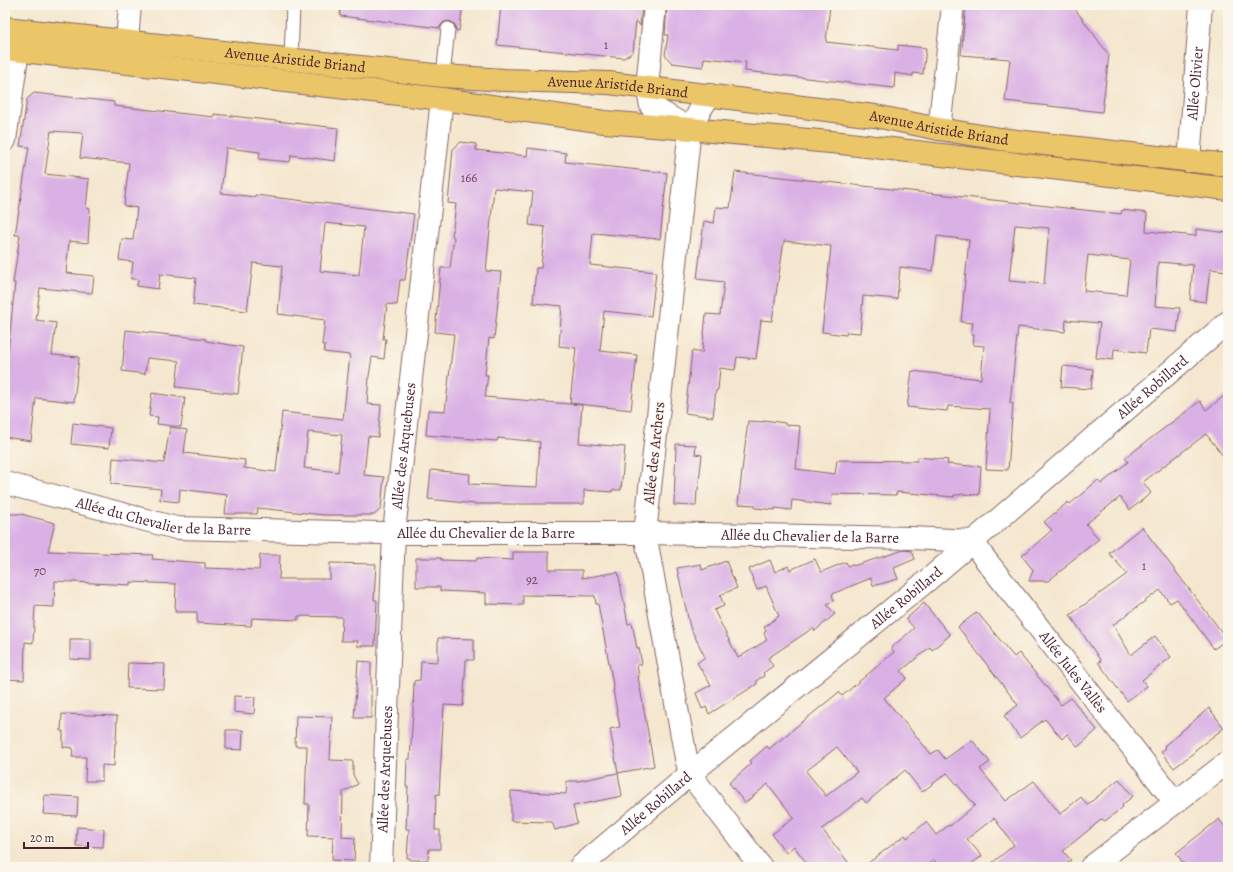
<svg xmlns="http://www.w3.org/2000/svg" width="1233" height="872" font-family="Alegreya,serif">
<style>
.building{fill:#dab1e5;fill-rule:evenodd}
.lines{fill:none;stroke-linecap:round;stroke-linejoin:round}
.lane-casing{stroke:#866564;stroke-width:15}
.street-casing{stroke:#866564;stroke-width:24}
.primary-casing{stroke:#866564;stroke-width:24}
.lane{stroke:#fff;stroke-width:13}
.street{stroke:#fff;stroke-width:22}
.primary{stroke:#ebc669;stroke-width:22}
.labels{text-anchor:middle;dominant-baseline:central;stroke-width:3;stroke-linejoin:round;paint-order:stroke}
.number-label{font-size:13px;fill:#6e445a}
.street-label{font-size:15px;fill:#4a1f2b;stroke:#fbf7ec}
</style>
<rect width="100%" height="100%" fill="#fbf7ec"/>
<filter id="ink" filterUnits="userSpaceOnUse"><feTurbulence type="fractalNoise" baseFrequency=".025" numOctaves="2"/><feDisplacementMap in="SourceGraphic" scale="8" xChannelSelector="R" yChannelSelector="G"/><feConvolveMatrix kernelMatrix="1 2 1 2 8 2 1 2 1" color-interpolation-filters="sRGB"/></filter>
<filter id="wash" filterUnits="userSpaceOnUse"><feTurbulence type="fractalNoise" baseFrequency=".012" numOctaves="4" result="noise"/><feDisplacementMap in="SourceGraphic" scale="16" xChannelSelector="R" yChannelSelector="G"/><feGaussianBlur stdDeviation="0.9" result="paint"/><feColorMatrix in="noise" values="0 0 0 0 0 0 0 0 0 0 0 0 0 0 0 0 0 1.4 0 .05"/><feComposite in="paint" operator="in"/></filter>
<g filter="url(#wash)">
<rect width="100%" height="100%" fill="#f5e7cf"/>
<g id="blocks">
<!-- building -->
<g class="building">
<polygon points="341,5 463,5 459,31 456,30 455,25 453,23 449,21 444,22 441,25 440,28 340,16"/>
<polygon points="501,5 642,5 640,26 636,20 633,52 624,58 497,45"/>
<polygon points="667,5 830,5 826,42 898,50 898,45 926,48 923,74 913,73 913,76 895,73 894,88 745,71 746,62 704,58 703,67 672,63 665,55 668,35 665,35"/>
<polygon points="966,5 1072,5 1109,55 1102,112 1005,101 1010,59 961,55"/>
<path d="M 34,93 L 114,102 L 114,106 L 214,117 L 214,114 L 338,128 L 335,161 L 291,155 L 290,162 L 259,159 L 260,152 L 226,148 L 221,193 L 255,197 L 255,195 L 414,214 L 405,280 L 400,280 L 397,305 L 387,304 L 383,339 L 386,339 L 384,359 L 372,357 L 369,376 L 367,404 L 381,405 L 378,437 L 368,436 L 364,475 L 384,477 L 381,509 L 374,515 L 324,515 L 258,508 L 257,514 L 225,514 L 227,495 L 180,489 L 179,502 L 160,500 L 161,489 L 111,484 L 113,458 L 164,463 L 170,427 L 187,430 L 184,453 L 245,460 L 244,468 L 276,472 L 282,412 L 343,419 L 350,355 L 324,352 L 325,345 L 322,345 L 325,320 L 278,314 L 282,266 L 253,263 L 247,311 L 193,305 L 196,278 L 160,274 L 158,289 L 137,286 L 138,279 L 131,279 L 133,262 L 119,260 L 122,239 L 133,240 L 137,208 L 124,206 L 129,163 L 80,158 L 83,133 L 51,131 L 45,174 L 89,179 L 86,208 L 90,209 L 88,243 L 69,241 L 66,273 L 94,276 L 92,293 L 40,288 L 36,320 L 56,323 L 52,355 L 79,357 L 74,402 L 36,398 L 31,441 L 5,437 L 5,362 L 6,352 L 8,352 L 15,283 L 13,283 L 20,235 L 15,235 L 29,147 L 20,146 L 27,99 ZM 325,223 L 364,227 L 359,275 L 320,271 ZM 308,432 L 342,435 L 338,472 L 304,468 Z"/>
<polygon points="461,142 476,144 476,150 527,156 528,148 566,153 565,162 667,173 660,239 593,233 590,265 656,272 651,316 604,311 600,351 637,355 631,410 570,403 576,348 559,346 562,306 533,303 536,268 541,268 545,227 529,225 533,192 494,188 486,271 501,272 494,339 489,338 485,375 488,375 485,397 582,405 579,443 625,447 621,490 612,490 612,492 584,490 584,504 475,504 428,499 431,470 470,474 469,484 537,487 540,442 498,438 497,441 426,435 428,410 445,411 454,334 435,332 441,268 450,268 454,237 452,236 456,204 448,203 453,149"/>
<path d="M 735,172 L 1121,214 L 1122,210 L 1147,213 L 1146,231 L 1196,236 L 1196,229 L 1228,233 L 1228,271 L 1210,269 L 1206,302 L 1190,300 L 1193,265 L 1158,262 L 1155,306 L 1180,308 L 1177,332 L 1149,329 L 1146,353 L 1114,349 L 1113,360 L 1096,358 L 1100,323 L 1066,320 L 1065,332 L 1018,327 L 1010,403 L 1013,403 L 1008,470 L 986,469 L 990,409 L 948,406 L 947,411 L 907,407 L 912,371 L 981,379 L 984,346 L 973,345 L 974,335 L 971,335 L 973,323 L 961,322 L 969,240 L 937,236 L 933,271 L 900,267 L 897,299 L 863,296 L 860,333 L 847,332 L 846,335 L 822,332 L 831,246 L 784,241 L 772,321 L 761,320 L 756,359 L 737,357 L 735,370 L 720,368 L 718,390 L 716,390 L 713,417 L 685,413 L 692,351 L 702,353 L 706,314 L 720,315 L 724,282 L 697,279 L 704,221 L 714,223 L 716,207 L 730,208 ZM 1015,225 L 1049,228 L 1044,284 L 1009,281 ZM 1088,255 L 1130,260 L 1126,295 L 1084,291 Z"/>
<polygon points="126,330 206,339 206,341 243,347 238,394 176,387 179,361 147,358 145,374 122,371"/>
<polygon points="1063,366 1093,369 1091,389 1061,387"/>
<polygon points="152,393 185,398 181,427 157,424 158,417 149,416"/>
<polygon points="1228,393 1228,462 1206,434 1143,482 1151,493 1130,510 1120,497 1086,524 1099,539 1066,565 1067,566 1048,581 1029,581 1033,570 1022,556 1052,530 1044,522 1068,502 1070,504 1098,480 1101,484 1128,462 1125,458 1200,401 1206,410"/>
<polygon points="764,420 785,423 785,425 800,426 796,469 835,474 837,460 917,461 918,457 948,460 947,464 981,467 979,495 961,494 960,495 954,495 954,497 897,492 896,495 832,494 831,505 792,500 791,510 775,508 775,510 755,508 755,505 738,504 748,421 764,422"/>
<polygon points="73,423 111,428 109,448 71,444"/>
<polygon points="676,444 696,445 695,454 702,455 698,490 697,490 696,506 674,505"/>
<polygon points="5,514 21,514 55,523 48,551 153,555 152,559 205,563 205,568 259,570 260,555 280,555 279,579 330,579 330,563 376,564 374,600 377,600 375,646 357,646 358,641 341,641 342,617 298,616 298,620 252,618 251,626 197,623 197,612 175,612 176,584 130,582 130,585 55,581 54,607 35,606 33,643 25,642 24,680 5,679"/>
<polygon points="1142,527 1227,639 1214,649 1177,599 1170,603 1160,590 1113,625 1131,655 1155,636 1171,657 1142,680 1147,686 1127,701 1098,662 1101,661 1070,615 1127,574 1109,553"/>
<polygon points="904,550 912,551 915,559 894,568 898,579 873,586 871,578 832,594 834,601 827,605 835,614 815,631 813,628 768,658 773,666 763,673 764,676 757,680 757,684 709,714 706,707 702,709 696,693 711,685 697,663 705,657 690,627 677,568 701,564 702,570 726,561 737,588 720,595 724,606 714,610 738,658 767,640 764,633 766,631 764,627 779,616 766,586 757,590 749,569 770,560 775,572 788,566 790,570 815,559 821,572 846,562 848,566 852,564 853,566"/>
<polygon points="513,552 549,552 549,570 582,570 582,578 618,572 628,624 632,623 637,648 639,648 642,664 637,665 639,677 638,677 654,766 618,773 622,796 573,806 577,823 555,830 552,822 511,821 511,791 566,794 567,781 578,781 618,773 610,729 620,727 613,690 614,690 598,604 596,604 595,596 523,595 523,605 486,604 486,593 440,591 440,587 416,587 416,558 441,558 441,560 476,561 477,558 513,560"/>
<path d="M 924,603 L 950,635 L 932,650 L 930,647 L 901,671 L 907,678 L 884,698 L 931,754 L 938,750 L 945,759 L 972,740 L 990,762 L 980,769 L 1006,801 L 1034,781 L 1060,814 L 1081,797 L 1087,805 L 1119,779 L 1133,796 L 1122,805 L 1123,807 L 1105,821 L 1102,819 L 1063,851 L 1071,860 L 1062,867 L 987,867 L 1014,845 L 994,818 L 967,839 L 982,856 L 967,867 L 939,867 L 934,860 L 926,867 L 863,867 L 905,835 L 907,838 L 926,822 L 936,835 L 949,825 L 950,826 L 975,805 L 947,773 L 922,792 L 905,770 L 866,803 L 862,798 L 822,829 L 852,867 L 809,867 L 794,846 L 786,853 L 772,834 L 794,818 L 768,784 L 745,803 L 729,783 L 752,763 L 750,761 L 767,746 L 769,749 L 839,692 L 842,696 L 894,652 L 891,648 L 914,628 L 906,619 ZM 837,747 L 857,772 L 826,796 L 806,771 Z"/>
<polygon points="977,612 1014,657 1019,653 1061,705 1071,698 1097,730 1078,747 1067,734 1062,739 1045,719 1020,738 1004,716 1018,705 958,627"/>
<polygon points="438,638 474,639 474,660 466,660 463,706 444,705 439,795 436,794 435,830 440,830 440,849 429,849 428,860 410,860 410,858 407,858 409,829 406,829 408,787 406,787 407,759 410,759 413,712 414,681 420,680 421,661 438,662"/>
<polygon points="70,639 91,639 91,660 70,659"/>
<polygon points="358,661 371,662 371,718 354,718"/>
<polygon points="128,663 165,664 164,689 127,688"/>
<polygon points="234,696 255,697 254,714 234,712"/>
<polygon points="1209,708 1224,728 1195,750 1196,751 1174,768 1161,752 1166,748 1164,746"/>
<polygon points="62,714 117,716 116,743 115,743 114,766 102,765 102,781 85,781 86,757 72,757 73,748 63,747 63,731 61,731"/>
<polygon points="296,716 332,717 330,760 353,761 353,775 358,784 343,792 342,837 355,838 354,861 332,860 333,837 334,837 308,836 309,804 305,804 307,746 295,746"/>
<polygon points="226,730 243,730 242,750 226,749"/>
<polygon points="45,795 78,797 77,816 43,814"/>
<polygon points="1219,819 1228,831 1228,867 1186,867 1176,853"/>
<polygon points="77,827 104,829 103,847 76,846"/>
</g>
</g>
</g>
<g filter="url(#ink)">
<use href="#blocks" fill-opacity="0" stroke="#866564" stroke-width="1"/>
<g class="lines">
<!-- lane casing -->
<g class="lane-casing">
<g id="lane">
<polyline points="291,59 293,5"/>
<polyline points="443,76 448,29"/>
</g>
</g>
<!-- street casing -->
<g class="street-casing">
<g id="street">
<polyline points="655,5 647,87 651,106 690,129"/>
<polyline points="127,41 130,5"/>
<polyline points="710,95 700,110 690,129 645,533 686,758 690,774 761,867"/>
<polyline points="939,129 953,5"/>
<polyline points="5,140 18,50"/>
<path id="s1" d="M 1189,161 L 1201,5"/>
<path id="s2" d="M 5,483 L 176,528 L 380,533 L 645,533 L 911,538 L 973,541 L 982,555 L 1175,802"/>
<path id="s3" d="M 381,867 L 394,532 L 442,99"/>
<path id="s4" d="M 580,867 L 690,774 L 929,579 L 1228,322"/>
<polyline points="1091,867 1228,762"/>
</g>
</g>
<!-- primary casing -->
<g class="primary-casing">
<g id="primary">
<path id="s5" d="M 5,28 L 443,76 L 504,80 L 609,83 L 875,116 L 939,129 L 1000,139 L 1228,165"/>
<polyline points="5,49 442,99 605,122 690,129 841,143 1228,189"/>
</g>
</g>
<!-- lane -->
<use href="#lane" class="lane"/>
<!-- street -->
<use href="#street" class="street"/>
<!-- primary -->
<use href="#primary" class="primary"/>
</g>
</g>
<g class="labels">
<!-- number labels -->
<g class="number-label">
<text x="606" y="44">1</text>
<text x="469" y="177">166</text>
<text x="1144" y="565">1</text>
<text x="40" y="570">70</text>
<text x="532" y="579">92</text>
</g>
<!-- street labels -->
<g class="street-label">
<text stroke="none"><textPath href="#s5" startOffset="292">Avenue Aristide Briand</textPath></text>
<text stroke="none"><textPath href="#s1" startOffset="78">Allée Olivier</textPath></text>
<text stroke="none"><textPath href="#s5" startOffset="616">Avenue Aristide Briand</textPath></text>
<text stroke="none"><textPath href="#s5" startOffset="940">Avenue Aristide Briand</textPath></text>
<text stroke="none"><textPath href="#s4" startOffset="747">Allée Robillard</textPath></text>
<text stroke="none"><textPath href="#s3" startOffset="422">Allée des Arquebuses</textPath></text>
<text transform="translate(654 453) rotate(-84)">Allée des Archers</text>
<text stroke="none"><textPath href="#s2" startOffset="163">Allée du Chevalier de la Barre</textPath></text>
<text stroke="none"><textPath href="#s2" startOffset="487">Allée du Chevalier de la Barre</textPath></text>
<text stroke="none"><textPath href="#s2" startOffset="811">Allée du Chevalier de la Barre</textPath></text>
<text stroke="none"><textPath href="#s4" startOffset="423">Allée Robillard</textPath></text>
<text stroke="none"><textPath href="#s2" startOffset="1139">Allée Jules Vallès</textPath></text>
<text stroke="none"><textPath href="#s3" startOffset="98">Allée des Arquebuses</textPath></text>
<text stroke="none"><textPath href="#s4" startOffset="99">Allée Robillard</textPath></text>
</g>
</g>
<!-- margin -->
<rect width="1233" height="872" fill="none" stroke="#fbf7ec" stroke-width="20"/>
<!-- scale -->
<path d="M24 842v6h64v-6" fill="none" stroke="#4a1f2b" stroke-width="2"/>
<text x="30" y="842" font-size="12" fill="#4a1f2b" stroke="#fbf7ec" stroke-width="3" paint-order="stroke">20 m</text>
</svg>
